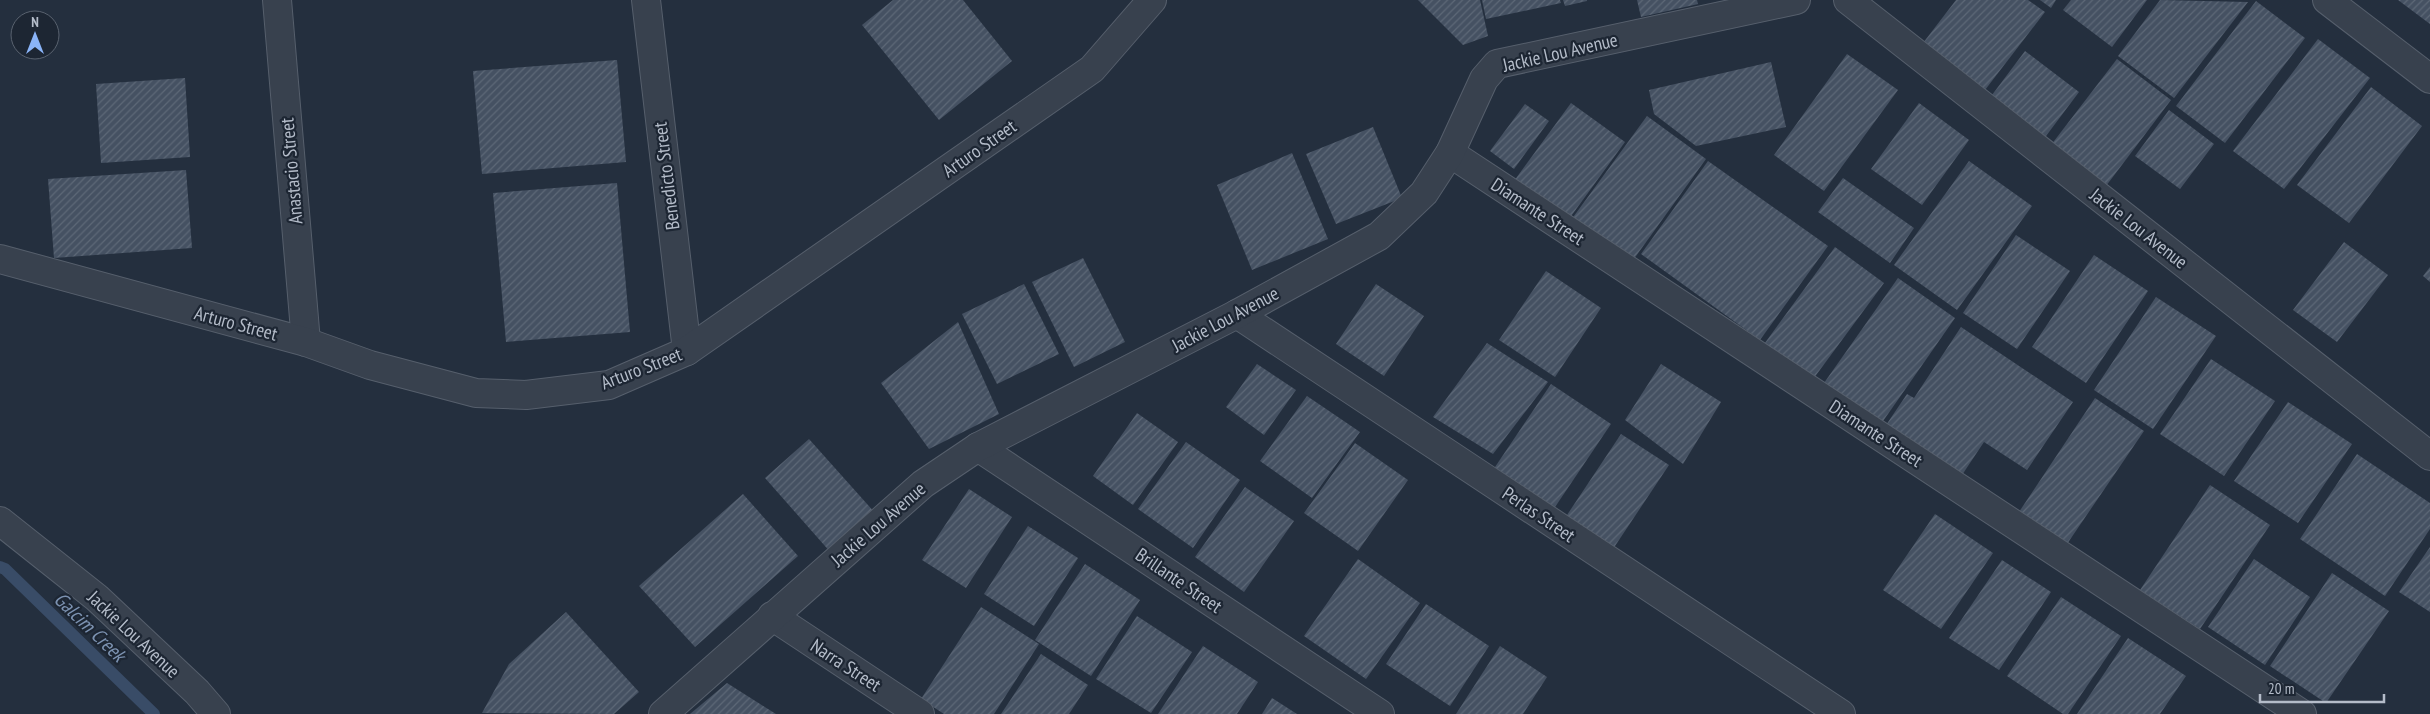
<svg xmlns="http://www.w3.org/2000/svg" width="2430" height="714" font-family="'PT Sans Narrow',sans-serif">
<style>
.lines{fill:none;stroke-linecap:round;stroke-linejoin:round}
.stream{stroke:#394c67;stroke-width:12}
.building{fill:url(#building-hatch)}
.minor-casing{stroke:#565f6c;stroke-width:30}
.minor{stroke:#38414e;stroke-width:28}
.labels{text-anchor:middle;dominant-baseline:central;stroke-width:4.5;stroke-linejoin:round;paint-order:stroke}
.street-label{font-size:19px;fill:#b4bcc9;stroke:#1d2633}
.water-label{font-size:20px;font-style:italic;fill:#7c92b1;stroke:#1d2633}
</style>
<defs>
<pattern id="building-hatch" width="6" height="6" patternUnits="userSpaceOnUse" patternTransform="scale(1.25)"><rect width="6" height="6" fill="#455162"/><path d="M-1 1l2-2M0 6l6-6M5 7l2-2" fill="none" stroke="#5d6877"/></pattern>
</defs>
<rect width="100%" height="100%" fill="#242f3e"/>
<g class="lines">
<!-- stream -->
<polyline class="stream" points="0,567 5,569 154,714"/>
</g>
<!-- building -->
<g class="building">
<polygon points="893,0 963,0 1012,61 939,120 862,25"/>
<polygon points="1418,0 1480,0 1488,36 1463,45"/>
<polygon points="1482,0 1560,0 1561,3 1486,19"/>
<polygon points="1563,0 1587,0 1587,1 1565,6"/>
<polygon points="1637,0 1697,0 1698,4 1641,17"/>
<polygon points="1956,0 2028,0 2045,12 1985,90 1923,43"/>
<polygon points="2040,0 2056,0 2051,8"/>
<polygon points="2071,0 2147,0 2112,47 2063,10"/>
<polygon points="2160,0 2248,2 2174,98 2118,56"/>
<polygon points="2398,0 2430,0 2430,24"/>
<polygon points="2256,1 2305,38 2225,143 2176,106"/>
<polygon points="2318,39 2370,78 2284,189 2233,151"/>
<polygon points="2025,51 2079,92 2043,140 1989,99"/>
<polygon points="1847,54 1898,90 1824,191 1774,155"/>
<polygon points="2117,59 2171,100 2106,186 2051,145"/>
<polygon points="617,60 626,162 482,174 473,71"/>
<polygon points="1771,62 1786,127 1696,146 1654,114 1649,90"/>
<polygon points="185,78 190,157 101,163 96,84"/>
<polygon points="2371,87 2422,126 2349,223 2297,185"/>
<polygon points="1571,103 1625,142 1569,219 1514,181"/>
<polygon points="1919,103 1969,140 1922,205 1871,169"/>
<polygon points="1525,104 1549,121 1514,169 1490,151"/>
<polygon points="2169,110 2214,144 2180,189 2135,156"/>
<polygon points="1647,116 1706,159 1631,263 1571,220"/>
<polygon points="1373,127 1402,198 1336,224 1306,154"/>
<polygon points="1292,153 1328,239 1252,270 1217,185"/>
<polygon points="1708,161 1828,246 1760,340 1641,254"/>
<polygon points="1969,161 2032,206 1957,310 1894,265"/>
<polygon points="186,170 192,248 54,258 48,179"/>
<polygon points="1843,178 1914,228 1890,263 1818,212"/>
<polygon points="617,183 630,332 506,342 493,193"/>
<polygon points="2016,235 2070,271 2017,349 1963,313"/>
<polygon points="2344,242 2388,275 2337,342 2293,310"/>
<polygon points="1835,247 1884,283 1811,382 1762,347"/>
<polygon points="2094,255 2148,291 2086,383 2032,347"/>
<polygon points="1083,258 1125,342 1074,367 1032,282"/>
<polygon points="2430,267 2430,282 2423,276"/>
<polygon points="1546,271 1601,308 1555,377 1499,340"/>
<polygon points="1898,278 1955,318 1881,424 1824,383"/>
<polygon points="1024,284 1059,354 997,384 962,314"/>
<polygon points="1376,284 1424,316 1384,376 1336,344"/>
<polygon points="2156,297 2216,336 2153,429 2094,390"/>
<polygon points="958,322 999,414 929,449 881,383"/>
<polygon points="1961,327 2073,402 2027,470 1984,442 1958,481 1882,431 1907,394 1914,398"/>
<polygon points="1487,343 1548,382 1493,454 1433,417"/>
<polygon points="2211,359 2275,401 2224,476 2160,434"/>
<polygon points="1257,364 1296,390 1264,435 1226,407"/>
<polygon points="1661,364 1721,402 1683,464 1625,420"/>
<polygon points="1551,384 1611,424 1551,513 1491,473"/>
<polygon points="1307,396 1360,432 1312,498 1260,461"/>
<polygon points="2095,398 2144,431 2067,544 2019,512"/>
<polygon points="2288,402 2352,444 2298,523 2234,481"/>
<polygon points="1137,413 1178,442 1133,505 1093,476"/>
<polygon points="1621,434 1669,465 1611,552 1563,521"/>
<polygon points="809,439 876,514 832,554 765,478"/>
<polygon points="1186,442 1240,480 1193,548 1138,509"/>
<polygon points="1355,443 1408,480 1358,551 1304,513"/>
<polygon points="2357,454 2430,503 2430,529 2385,596 2300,539"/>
<polygon points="2210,485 2270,525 2200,629 2140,590"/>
<polygon points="1245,487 1294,521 1244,592 1195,557"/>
<polygon points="969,489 1012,517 966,588 922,560"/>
<polygon points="743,494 798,556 695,647 639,586"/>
<polygon points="1935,514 1993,553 1941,629 1883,590"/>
<polygon points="1028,526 1078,558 1034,626 984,594"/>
<polygon points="2430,547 2430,612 2399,592"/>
<polygon points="1358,559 1420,603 1366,679 1304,636"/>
<polygon points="2254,559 2310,597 2265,665 2208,627"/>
<polygon points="2002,560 2051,592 1999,670 1949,638"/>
<polygon points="1085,564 1140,600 1091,676 1035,640"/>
<polygon points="2332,573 2389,611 2326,703 2270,666"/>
<polygon points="2061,597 2121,636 2068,714 2063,714 2007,676"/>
<polygon points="1426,604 1489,646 1450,706 1386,664"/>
<polygon points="981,607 1039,644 994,714 944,714 921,699"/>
<polygon points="566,612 639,692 614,714 482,713 509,664"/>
<polygon points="1137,616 1192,652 1151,713 1096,679"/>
<polygon points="2128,638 2186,676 2160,714 2077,714"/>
<polygon points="1203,646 1258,682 1237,714 1158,714"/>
<polygon points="1500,646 1547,677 1523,714 1456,714"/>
<polygon points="1041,654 1088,685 1069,714 1001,714"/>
<polygon points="727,683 776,714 690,714"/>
<polygon points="1272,698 1297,714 1262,714"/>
</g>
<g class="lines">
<!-- minor casing -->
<g class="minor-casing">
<g id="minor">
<polyline points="277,0 306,342"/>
<polyline points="646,0 687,351"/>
<polyline points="1848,0 2430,456"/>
<polyline points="2327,0 2430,79"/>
<polyline points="1450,153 2302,714"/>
<polyline points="0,259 306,342 370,365 476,393 526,395 609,385 687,351 1092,69 1152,0"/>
<polyline points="1237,314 1841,714"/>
<polyline points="978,447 1380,714"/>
<polyline points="0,521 97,598 197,692 216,714"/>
<polyline points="772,616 920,714"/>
<polyline points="663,714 923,484 978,447 1237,314 1379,236 1424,193 1450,153 1484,79 1497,64 1796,0"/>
</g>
</g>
<!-- minor -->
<use href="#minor" class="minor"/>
</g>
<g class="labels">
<!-- street labels -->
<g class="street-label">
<text transform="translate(1560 52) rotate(-13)">Jackie Lou Avenue</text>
<text transform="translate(979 148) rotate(-35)">Arturo Street</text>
<text transform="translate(291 171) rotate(-95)">Anastacio Street</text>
<text transform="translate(666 176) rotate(-97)">Benedicto Street</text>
<text transform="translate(1538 211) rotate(33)">Diamante Street</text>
<text transform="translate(2139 228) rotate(38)">Jackie Lou Avenue</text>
<text transform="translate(1225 319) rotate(-28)">Jackie Lou Avenue</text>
<text transform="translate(236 323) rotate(15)">Arturo Street</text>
<text transform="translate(641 368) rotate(-21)">Arturo Street</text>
<text transform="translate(1876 433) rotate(33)">Diamante Street</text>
<text transform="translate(1539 514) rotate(34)">Perlas Street</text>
<text transform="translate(878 524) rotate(-41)">Jackie Lou Avenue</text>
<text transform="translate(1179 580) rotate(34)">Brillante Street</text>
<text transform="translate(134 634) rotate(43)">Jackie Lou Avenue</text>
<text transform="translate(846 665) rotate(33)">Narra Street</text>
</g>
<!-- water labels -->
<g class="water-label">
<text transform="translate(90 627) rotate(44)">Galcim Creek</text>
</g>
</g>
<!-- north arrow -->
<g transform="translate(35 35)"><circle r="24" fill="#1d2633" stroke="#59626f"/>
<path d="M0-4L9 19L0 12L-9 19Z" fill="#8ab4f8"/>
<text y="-8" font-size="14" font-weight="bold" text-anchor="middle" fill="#b4bcc9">N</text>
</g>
<!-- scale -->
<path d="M2260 694v8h124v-8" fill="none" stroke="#b4bcc9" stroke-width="2.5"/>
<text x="2268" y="694" font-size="15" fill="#b4bcc9" stroke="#1d2633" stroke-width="4" paint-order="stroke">20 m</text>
</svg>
